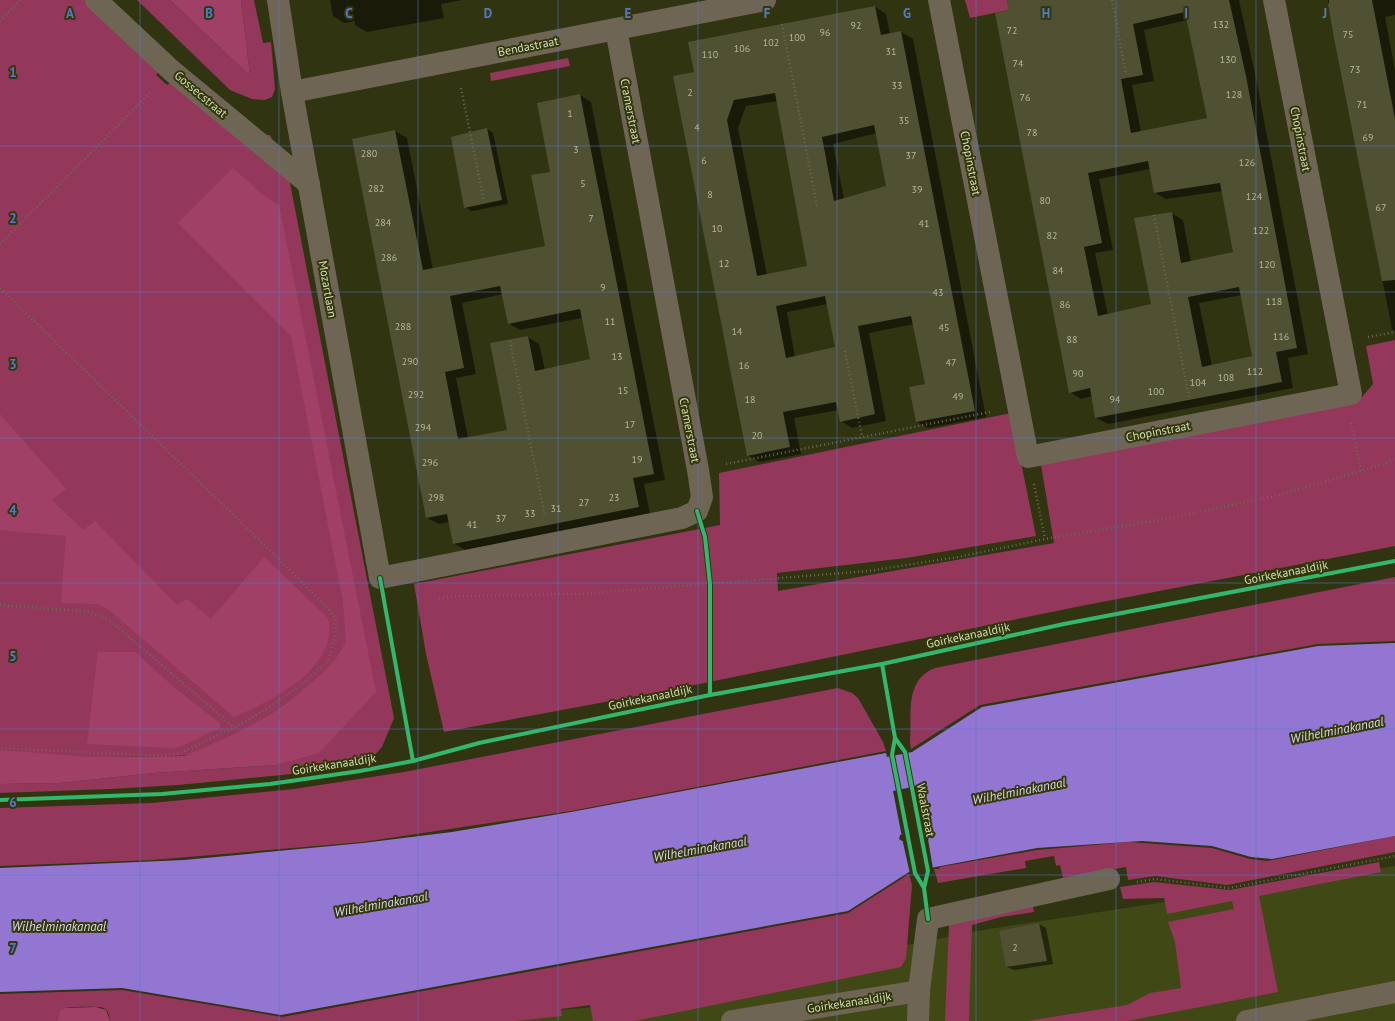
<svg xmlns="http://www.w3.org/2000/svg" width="1395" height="1021" font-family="'PT Sans',sans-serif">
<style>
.built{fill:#404815}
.green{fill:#93385b}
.forest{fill:#a14066}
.water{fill:#9376d2;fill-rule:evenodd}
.pier{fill:#303410}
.shadow{fill:#0007;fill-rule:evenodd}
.building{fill:#505033;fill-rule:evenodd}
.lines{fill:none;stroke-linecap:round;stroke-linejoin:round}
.path{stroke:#6c6856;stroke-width:2.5;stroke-dasharray:1 3;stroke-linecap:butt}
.minor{stroke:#6f6554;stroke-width:22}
.cycleway-casing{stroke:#323809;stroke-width:6}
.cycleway{stroke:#33b770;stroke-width:4}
.grid{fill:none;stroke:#5478d0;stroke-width:1;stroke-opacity:0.55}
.labels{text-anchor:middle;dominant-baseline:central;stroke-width:4;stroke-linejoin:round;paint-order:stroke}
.number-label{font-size:10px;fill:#b4b89a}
.street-label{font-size:12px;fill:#d5dbbc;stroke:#323809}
.water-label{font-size:13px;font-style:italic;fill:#dcd6f1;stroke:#323809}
.grid-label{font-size:13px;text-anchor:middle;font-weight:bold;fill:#5478d0;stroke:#323809;stroke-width:4;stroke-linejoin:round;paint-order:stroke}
</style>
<rect width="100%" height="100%" fill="#303410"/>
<!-- built -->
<polygon class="built" points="1395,866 1395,1021 414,1021 597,1007 977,931"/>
<!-- green -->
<g class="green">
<polygon points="0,0 92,0 160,71 156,75 167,85 171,82 255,134 270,135 275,145 284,152 394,718 382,747 373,757 361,762 312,772 178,785 111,789 0,793 0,784 60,783 154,773 277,765 317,753 0,759"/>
<polygon points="137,0 170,0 250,76 241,0 254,0 263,43 271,42 275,89 272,97 265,100 252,99 230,90"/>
<polygon points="965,0 1007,0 1009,10 970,18"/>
<polygon points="568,58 570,66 491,81 490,73"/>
<polygon points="1395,340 1395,546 1081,606 675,689 444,732 426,654 414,584 720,525 719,473 1011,413 1036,536 906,558 777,573 778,591 1054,543 1040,459 1362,397 1373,384 1366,346"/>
<path d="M 1395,577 L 1395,641 L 1318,644 L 980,705 L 911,749 L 910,742 C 912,714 904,680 935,668 Z"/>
<polygon points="838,688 852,693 858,698 883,742 886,751 571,811 363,842 153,860 0,866 0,808 152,803 294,789 404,772"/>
<polygon points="1395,836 1395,852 1227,885 1155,876 1128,880 1126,867 1063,878 1060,865 1056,866 1054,856 1025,861 1026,868 938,883 934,869 939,869 940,867 1037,850 1129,842 1212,848 1250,859 1267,861"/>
<polygon points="1379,862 1381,872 1259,896 1278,992 1127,1021 1027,1021 1127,1005 1150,993 1181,988 1175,942 1168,922 1234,909 1232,901 1167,914 1164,898 1123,899 1120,887 1154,882 1230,890"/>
<path d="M 909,874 L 912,885 L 906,959 L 901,967 L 635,1021 L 593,1021 L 590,1005 L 561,1009 L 562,1016 L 516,1021 L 110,1021 C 109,1016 109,1010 103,1008 C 99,1006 69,1007 65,1008 C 60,1011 58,1016 57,1021 L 0,1021 L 0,994 L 122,990 L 282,1017 L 848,913 Z"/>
<polygon points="1032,902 1034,912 1001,917 972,925 969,1021 945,1021 949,924"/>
</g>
<!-- forest -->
<g class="forest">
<polygon points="170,0 241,0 250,76"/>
<polygon points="233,168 263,195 279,205 376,692 319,753 277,765 154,773 60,783 0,784 0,750 88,757 185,756 235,734 273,713 290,701 323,673 337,657 346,642 343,601 291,336 178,223"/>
<path d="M 0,414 L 66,489 L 52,500 L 83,530 L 95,521 L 177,605 L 187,599 L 211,619 L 264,557 L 328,618 C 340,668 271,701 234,717 L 109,610 L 97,604 L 61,603 L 66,536 L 0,530 Z"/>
<polygon points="98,652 135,652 176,689 216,720 220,724 220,728 182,746 173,748 87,744"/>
<polygon points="96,1007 106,1010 110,1021 57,1021 60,1011 65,1008"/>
</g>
<!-- water -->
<path class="water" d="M 1395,643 L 1395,836 L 1272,859 L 1251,857 L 1212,846 L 1142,841 L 1037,848 L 909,872 L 848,911 L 281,1015 L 122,988 L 0,992 L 0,868 L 184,860 L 363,843 L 452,832 L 571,812 L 886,753 L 887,757 L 912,752 L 982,707 L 1318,646 ZM 928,829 L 930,831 L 928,834 L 902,841 L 899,839 L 900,835 Z"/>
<!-- pier -->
<g class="pier">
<polygon points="917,786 927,832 902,837 893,791"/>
<polygon points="927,833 933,869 910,874 902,838"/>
</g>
<!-- shadow -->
<g class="shadow">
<polygon points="330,0 462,0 441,4 444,18 367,32 355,25 355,21 344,23 333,16"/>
<path d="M 1008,0 L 1239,0 L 1257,83 L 1308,354 L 1288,358 L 1293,388 L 1108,424 L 1096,418 L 1092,396 L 1081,399 L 1070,392 ZM 1188,20 L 1208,118 L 1141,132 L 1132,85 L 1154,81 L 1144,30 ZM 1150,169 L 1155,193 L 1166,199 L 1223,191 L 1234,252 L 1191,262 L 1183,220 L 1171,213 L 1152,305 L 1108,315 L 1095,253 L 1113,250 L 1099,179 ZM 1242,295 L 1254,357 L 1212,366 L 1199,303 Z"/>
<polygon points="1328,0 1395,0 1395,15 1385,17 1395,70 1395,331 1392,329"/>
<path d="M 875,7 L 886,14 L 890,34 L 901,32 L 913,39 L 986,417 L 928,428 L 917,422 L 926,385 L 914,324 L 869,333 L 886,421 L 852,428 L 841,421 L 839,410 L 794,418 L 801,454 L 759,462 L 748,455 L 695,72 ZM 778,101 L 808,267 L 767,275 L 738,128 L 746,106 ZM 877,133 L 887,187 L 844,199 L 833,144 ZM 828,304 L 836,348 L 795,357 L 787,312 Z"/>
<path d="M 580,95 L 591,102 L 665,480 L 644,484 L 650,514 L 465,550 L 453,543 L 449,522 L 439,524 L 427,518 L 353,140 L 395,131 L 407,138 L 433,270 L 546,247 L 552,173 ZM 503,294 L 508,323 L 520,330 L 582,318 L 591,359 L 545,370 L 539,344 L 528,337 L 509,430 L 468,438 L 456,378 L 476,374 L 462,303 Z"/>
<polygon points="487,129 493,133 508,204 472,211 465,207"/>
<polygon points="1039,924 1046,928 1053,964 1014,970 1007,967"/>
</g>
<!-- building -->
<g class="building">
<path d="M 1007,0 L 1229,0 L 1246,76 L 1297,348 L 1276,352 L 1282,382 L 1095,418 L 1090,388 L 1069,393 L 995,13 L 1009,10 ZM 1185,12 L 1207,118 L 1131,133 L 1121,79 L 1143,75 L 1133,24 ZM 1148,161 L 1154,193 L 1220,183 L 1233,252 L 1181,263 L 1172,212 L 1134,218 L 1151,304 L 1098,316 L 1084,247 L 1102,243 L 1088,173 ZM 1239,287 L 1252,356 L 1202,367 L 1188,297 Z"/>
<polygon points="1329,0 1372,0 1395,119 1395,280 1382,281 1334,38 1328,4 1329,4"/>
<path d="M 875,6 L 881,35 L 901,31 L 975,411 L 916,422 L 909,387 L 925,384 L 911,316 L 858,326 L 875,414 L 840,422 L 836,402 L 783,412 L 790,447 L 747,456 L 673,76 L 694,72 L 688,42 ZM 775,93 L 807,266 L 757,276 L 727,120 L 734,100 ZM 874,125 L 886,186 L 834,201 L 822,137 ZM 825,296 L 835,347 L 786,358 L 776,306 Z"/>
<path d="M 580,94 L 654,474 L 633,478 L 639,507 L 453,544 L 447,514 L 426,518 L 352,139 L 395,130 L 423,270 L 545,246 L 531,175 L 550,172 L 537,103 ZM 500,286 L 508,324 L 580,309 L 590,359 L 535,371 L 528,336 L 490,343 L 507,430 L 458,439 L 445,372 L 464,368 L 450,296 Z"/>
<polygon points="487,128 502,200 464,208 451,137"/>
<polygon points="1039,923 1047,961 1006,967 999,931"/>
</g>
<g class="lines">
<!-- path -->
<g class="path">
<polyline points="1112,0 1126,75"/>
<polyline points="0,21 20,0"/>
<polyline points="782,24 817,206"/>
<polyline points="461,88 484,202"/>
<polyline points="1154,215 1189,398"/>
<polyline points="0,244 152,91"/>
<polyline points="0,288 292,572 331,612 336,621 335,636 328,661 301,685 271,706 247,721 178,754 160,756 0,748"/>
<polyline points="1368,337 1395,332"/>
<polyline points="510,341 545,517"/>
<polyline points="845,351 862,437"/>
<polyline points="1351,423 1361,471"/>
<polyline points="726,464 990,412"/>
<polyline points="1034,484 1045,539"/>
<polyline points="439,598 457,596 582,594 868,571 958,557 1045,539 1165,519 1279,495 1384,464 1395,458"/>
<polyline points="0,605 91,612 113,623 234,727"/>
<polyline points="1137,882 1155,879 1229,888 1395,856"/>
</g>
<!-- minor -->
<g class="minor">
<polyline points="96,0 172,71 309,184"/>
<polyline points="278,0 292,92 380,578 682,518 697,511 702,497 698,470 616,29"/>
<polyline points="939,0 1028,457 1351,394 1274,0"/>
<polyline points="292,92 765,0"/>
<polyline points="732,1021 919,991"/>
<polyline points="918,1021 919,991 928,919 1109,879"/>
<polyline points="1247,1021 1395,992"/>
</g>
<!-- cycleway casing -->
<g class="cycleway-casing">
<g id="cycleway">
<polyline points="697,511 705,537 710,584 710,695"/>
<polyline points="380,578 413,761"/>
<polyline points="882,664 895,738 892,755 915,873 924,888"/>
<polyline points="895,738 905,752 928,871 924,888 928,919"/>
<polyline points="0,800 162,794 270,784 360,771 413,761 479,743 710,695 882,664 1064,624 1395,561"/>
</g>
</g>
<!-- cycleway -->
<use href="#cycleway" class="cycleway"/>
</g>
<!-- grid -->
<path class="grid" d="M 140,0 L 140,1021M 279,0 L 279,1021M 418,0 L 418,1021M 558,0 L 558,1021M 698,0 L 698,1021M 837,0 L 837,1021M 976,0 L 976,1021M 1116,0 L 1116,1021M 1256,0 L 1256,1021M 0,146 L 1395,146M 0,292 L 1395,292M 0,438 L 1395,438M 0,583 L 1395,583M 0,729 L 1395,729M 0,875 L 1395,875"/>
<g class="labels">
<!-- number labels -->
<g class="number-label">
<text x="1221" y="24">132</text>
<text x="856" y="25">92</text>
<text x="1012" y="30">72</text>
<text x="825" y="32">96</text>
<text x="1348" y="34">75</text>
<text x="797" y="37">100</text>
<text x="771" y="42">102</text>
<text x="742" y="48">106</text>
<text x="891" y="51">31</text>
<text x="710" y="54">110</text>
<text x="1228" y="59">130</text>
<text x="1018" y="63">74</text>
<text x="1355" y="69">73</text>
<text x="897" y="85">33</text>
<text x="690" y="92">2</text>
<text x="1234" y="94">128</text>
<text x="1025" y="97">76</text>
<text x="1362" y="104">71</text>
<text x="570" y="113">1</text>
<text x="904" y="120">35</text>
<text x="697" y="127">4</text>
<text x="1032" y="132">78</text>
<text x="1368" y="137">69</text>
<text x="576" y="149">3</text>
<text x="369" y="153">280</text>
<text x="911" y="155">37</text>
<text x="704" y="160">6</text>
<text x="1247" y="162">126</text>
<text x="583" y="183">5</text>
<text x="376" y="188">282</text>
<text x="917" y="189">39</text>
<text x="710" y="194">8</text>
<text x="1254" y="196">124</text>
<text x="1045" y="200">80</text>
<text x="1381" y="207">67</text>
<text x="591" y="218">7</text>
<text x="383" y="222">284</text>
<text x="924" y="223">41</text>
<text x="717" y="228">10</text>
<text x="1261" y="230">122</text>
<text x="1052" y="235">82</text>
<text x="389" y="257">286</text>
<text x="724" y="263">12</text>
<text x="1267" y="264">120</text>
<text x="1058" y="270">84</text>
<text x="603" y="287">9</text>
<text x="938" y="292">43</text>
<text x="1274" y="301">118</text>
<text x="1065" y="304">86</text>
<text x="610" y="321">11</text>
<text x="403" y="326">288</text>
<text x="944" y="327">45</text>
<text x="737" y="331">14</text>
<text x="1281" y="336">116</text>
<text x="1072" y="339">88</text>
<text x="617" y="356">13</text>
<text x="410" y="361">290</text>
<text x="951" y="362">47</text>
<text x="744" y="365">16</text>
<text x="1255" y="371">112</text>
<text x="1078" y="373">90</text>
<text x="1226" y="377">108</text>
<text x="1198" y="382">104</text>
<text x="623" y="390">15</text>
<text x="1156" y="391">100</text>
<text x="416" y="394">292</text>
<text x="958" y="396">49</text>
<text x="750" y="399">18</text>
<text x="1115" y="399">94</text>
<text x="630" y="424">17</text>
<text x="423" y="427">294</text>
<text x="757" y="435">20</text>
<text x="637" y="459">19</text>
<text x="430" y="462">296</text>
<text x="436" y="497">298</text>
<text x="614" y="497">23</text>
<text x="584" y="502">27</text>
<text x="556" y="508">31</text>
<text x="530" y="513">33</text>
<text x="501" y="518">37</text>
<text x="472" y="524">41</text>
<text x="1015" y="947">2</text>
</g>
<!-- street labels -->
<g class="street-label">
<text transform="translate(528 46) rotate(-11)">Bendastraat</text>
<text transform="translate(201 94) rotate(40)">Gossecstraat</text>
<text transform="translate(631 111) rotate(79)">Cramerstraat</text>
<text transform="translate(1301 139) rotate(79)">Chopinstraat</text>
<text transform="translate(971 163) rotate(79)">Chopinstraat</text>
<text transform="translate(328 289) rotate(80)">Mozartlaan</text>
<text transform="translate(690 430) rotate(79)">Cramerstraat</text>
<text transform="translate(1158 431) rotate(-11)">Chopinstraat</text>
<text transform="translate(1286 572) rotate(-11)">Goirkekanaaldijk</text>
<text transform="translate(968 635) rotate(-12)">Goirkekanaaldijk</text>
<text transform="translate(650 697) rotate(-12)">Goirkekanaaldijk</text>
<text transform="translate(334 764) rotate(-9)">Goirkekanaaldijk</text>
<text transform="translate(926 810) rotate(79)">Waalstraat</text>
<text transform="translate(849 1002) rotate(-9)">Goirkekanaaldijk</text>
</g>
<!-- water labels -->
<g class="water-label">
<text transform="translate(1337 730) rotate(-11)">Wilhelminakanaal</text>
<text transform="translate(1019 791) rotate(-11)">Wilhelminakanaal</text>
<text transform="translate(700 849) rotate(-10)">Wilhelminakanaal</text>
<text transform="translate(381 904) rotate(-10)">Wilhelminakanaal</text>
<text x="59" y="926">Wilhelminakanaal</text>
</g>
</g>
<g class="grid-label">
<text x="70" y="18">A</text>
<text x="209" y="18">B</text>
<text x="349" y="18">C</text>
<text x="488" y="18">D</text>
<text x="628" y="18">E</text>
<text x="767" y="18">F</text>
<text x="907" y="18">G</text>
<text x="1046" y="18">H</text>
<text x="1186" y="18">I</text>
<text x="1325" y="18">J</text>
<text x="13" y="77">1</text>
<text x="13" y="223">2</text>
<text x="13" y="369">3</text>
<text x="13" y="515">4</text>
<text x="13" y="661">5</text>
<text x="13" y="807">6</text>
<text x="13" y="953">7</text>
</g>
</svg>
